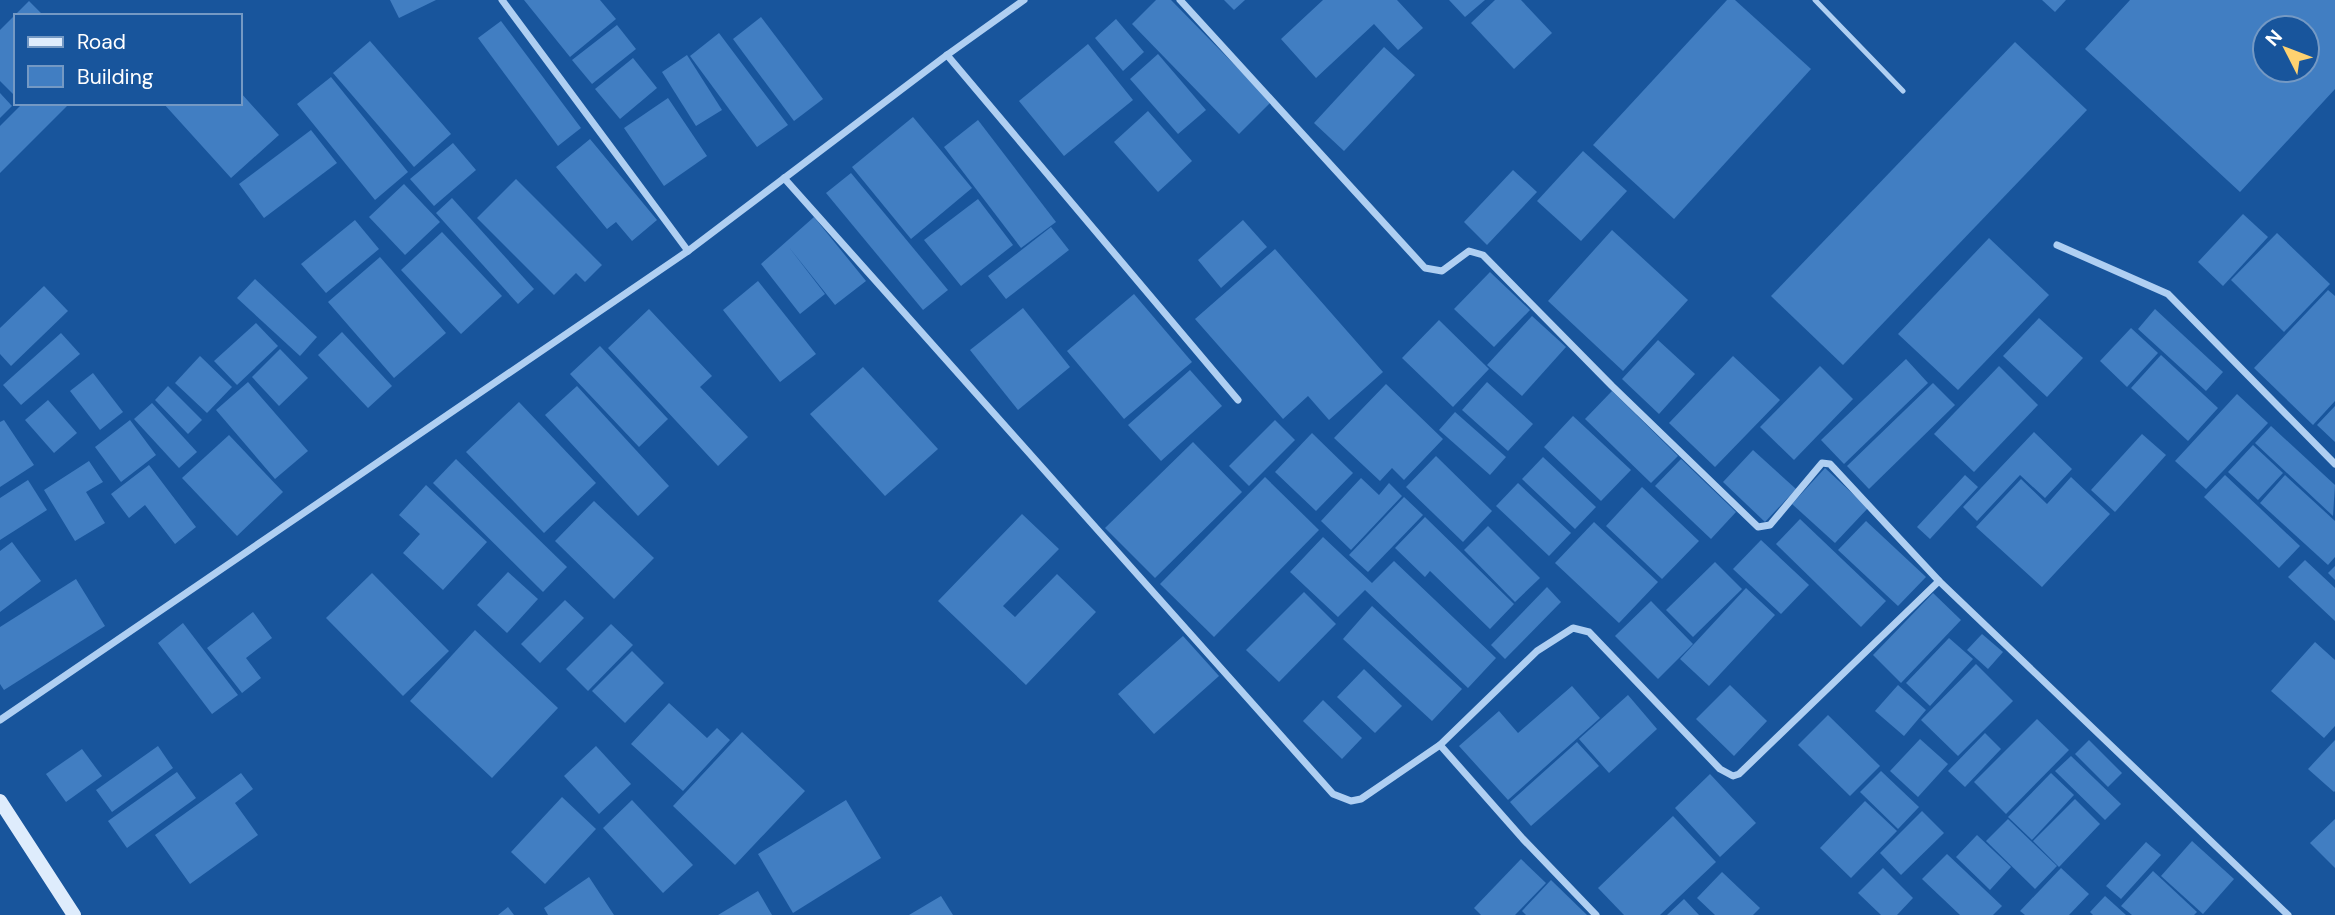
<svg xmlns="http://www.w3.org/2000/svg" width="2335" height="915" font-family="'DM Sans',sans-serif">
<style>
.building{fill:#417ec2;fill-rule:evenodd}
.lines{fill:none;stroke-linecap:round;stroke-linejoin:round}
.service{stroke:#afcff2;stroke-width:5}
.minor{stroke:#afcff2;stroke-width:7}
.secondary{stroke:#deecfc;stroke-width:14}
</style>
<rect width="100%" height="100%" fill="#18559c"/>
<!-- building -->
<g class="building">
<polygon points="390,0 436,0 399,18"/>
<polygon points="524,0 600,0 616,19 570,57"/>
<polygon points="1156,0 1171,0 1271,102 1239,134 1132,24"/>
<polygon points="1224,0 1245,0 1234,10"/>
<polygon points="1323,0 1397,0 1423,28 1398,50 1374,24 1316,78 1281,39"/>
<polygon points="1449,0 1485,0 1465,17"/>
<polygon points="1495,0 1521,0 1552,33 1514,69 1471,23"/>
<polygon points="1727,0 1735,0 1811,69 1674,219 1593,145"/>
<polygon points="2042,0 2066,0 2055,12"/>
<path d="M 2130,0 L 2335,0 L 2335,89 L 2240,192 L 2085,49 ZM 2265,28 L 2307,28 L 2307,70 L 2265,70 Z"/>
<polygon points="29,1 44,16 16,16 16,97 0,81 0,30"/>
<polygon points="761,17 823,99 794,121 733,39"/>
<polygon points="1116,19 1144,52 1123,71 1095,38"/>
<polygon points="501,21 581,128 558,146 478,38"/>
<polygon points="617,25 636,49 592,84 572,60"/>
<polygon points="719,33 788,125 757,147 690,56"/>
<polygon points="370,41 451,134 414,167 333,73"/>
<polygon points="2015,42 2087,110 1843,365 1771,296"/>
<polygon points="1088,44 1133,100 1064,156 1019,101"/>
<polygon points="1384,47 1415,75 1344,151 1314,123"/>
<polygon points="1158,54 1206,110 1178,134 1130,79"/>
<polygon points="687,55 722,110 696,126 662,72"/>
<polygon points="633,58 657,88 620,119 595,89"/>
<polygon points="331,77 408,172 375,200 297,104"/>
<polygon points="240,92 279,135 231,178 163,103 240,103"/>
<polygon points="0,93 12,106 0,118"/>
<polygon points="668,98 707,156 664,186 624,128"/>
<polygon points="23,103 70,103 0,173 0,126"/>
<polygon points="1148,111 1192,161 1158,192 1114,142"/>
<polygon points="913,117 972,188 911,239 852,167"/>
<polygon points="978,120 1056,222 1021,248 944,147"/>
<polygon points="311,130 337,163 264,218 239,184"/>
<polygon points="590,139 657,220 632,241 616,222 607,229 556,167"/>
<polygon points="453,143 476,170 434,206 410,179"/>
<polygon points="1583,151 1627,191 1581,241 1537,201"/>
<polygon points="1513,170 1537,192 1487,245 1464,222"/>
<polygon points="851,173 948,290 923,310 826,193"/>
<polygon points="516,179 602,265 585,282 576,273 554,295 477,218"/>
<polygon points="404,184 440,222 405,255 369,217"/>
<polygon points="452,198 534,289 518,304 436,213"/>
<polygon points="978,199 1013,245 961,286 924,240"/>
<polygon points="2243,214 2268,237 2223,286 2198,262"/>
<polygon points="814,217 866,281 835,305 788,246 825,294 800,314 761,264"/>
<polygon points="355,220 379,249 326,293 301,264"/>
<polygon points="1243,220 1267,247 1221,288 1198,260"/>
<polygon points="1051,227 1069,250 1006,299 988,276"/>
<polygon points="1612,230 1688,300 1623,371 1548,301"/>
<polygon points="442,232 502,296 461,334 401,270"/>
<polygon points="2277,233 2330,284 2284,332 2231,280"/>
<polygon points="1989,238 2049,295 1958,390 1898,334"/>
<polygon points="1275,249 1383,372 1329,420 1308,396 1283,419 1195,319"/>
<polygon points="380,257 446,333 394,378 328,302"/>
<polygon points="1490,272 1530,310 1494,347 1454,309"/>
<polygon points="255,279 317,337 300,356 237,298"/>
<polygon points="758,281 816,354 780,382 723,310"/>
<polygon points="44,286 68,311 11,366 0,354 0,328"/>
<polygon points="2328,290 2335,296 2335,401 2313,425 2254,368"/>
<polygon points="1134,294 1192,362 1124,419 1067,351"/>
<polygon points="1023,308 1070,367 1018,410 970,350"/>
<polygon points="649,309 712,376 700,387 748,437 718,466 608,348"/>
<polygon points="2155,309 2223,372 2206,391 2138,329"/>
<polygon points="1532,316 1566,347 1522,396 1487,365"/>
<polygon points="2039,318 2083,358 2047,397 2003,356"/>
<polygon points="1439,320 1489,369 1453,407 1402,358"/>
<polygon points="256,323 278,346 237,385 214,361"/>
<polygon points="2131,328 2158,353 2127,387 2100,361"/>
<polygon points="342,332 392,386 368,408 318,355"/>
<polygon points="61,333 80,354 21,405 3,385"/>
<polygon points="1658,340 1695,374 1659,414 1622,379"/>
<polygon points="600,346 668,419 639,447 570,374"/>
<polygon points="280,349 308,378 279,406 252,377"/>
<polygon points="2161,355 2218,408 2188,441 2131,388"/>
<polygon points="200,356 232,387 207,413 175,383"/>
<polygon points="1733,356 1780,400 1715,467 1669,423"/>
<polygon points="1906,359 1928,383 1844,464 1821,440"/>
<polygon points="1820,366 1853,399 1794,460 1760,427"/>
<polygon points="1999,366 2038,405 1974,472 1934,434"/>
<polygon points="863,367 938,449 885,496 810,414"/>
<polygon points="1190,370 1222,406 1161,461 1128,425"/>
<polygon points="93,373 123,412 100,430 70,391"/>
<polygon points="248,382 308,451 275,479 216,410"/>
<polygon points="1487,382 1533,424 1508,451 1462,410"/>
<polygon points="1933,383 1955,405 1869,489 1847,466"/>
<polygon points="1386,384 1443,439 1404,480 1392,468 1380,481 1334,438"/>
<polygon points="168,386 202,420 188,434 155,400"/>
<polygon points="577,386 669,486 638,516 545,415"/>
<polygon points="1612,391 1678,456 1651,483 1585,419"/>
<polygon points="2237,394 2268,423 2206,489 2175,461"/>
<polygon points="48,400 77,433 54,453 25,420"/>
<polygon points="519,402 596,483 544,533 466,452"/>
<polygon points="152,403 197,452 179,468 134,419"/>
<polygon points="2335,406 2335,442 2317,425"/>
<polygon points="1455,412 1506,457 1490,475 1439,430"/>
<polygon points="1573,416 1631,470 1601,501 1544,447"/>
<polygon points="4,420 34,465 0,487 0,422"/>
<polygon points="130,420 156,455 121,482 95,447"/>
<polygon points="1275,420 1295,440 1249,486 1229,466"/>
<polygon points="2271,426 2335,485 2333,516 2255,443"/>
<polygon points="2034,432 2072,469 2045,498 2020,475 1977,521 1963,507"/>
<polygon points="1312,433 1353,473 1316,511 1275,472"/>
<polygon points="2142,434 2166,455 2115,512 2091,490"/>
<polygon points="229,435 283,492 237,536 182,478"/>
<polygon points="1193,442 1242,492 1155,578 1105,528"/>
<polygon points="2253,445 2283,473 2258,500 2228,472"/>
<polygon points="1753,450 1796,489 1765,522 1723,482"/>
<polygon points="1436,456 1492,511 1463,542 1406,487"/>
<polygon points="1543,457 1596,507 1575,529 1522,479"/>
<polygon points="456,459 567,567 543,592 433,483"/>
<polygon points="1681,459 1736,512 1711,539 1655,486"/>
<polygon points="89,461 103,482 86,492 105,523 75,541 44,490"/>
<polygon points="149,465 196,527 175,544 145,505 129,518 111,494"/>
<polygon points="1825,468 1868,508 1835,543 1792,504"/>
<polygon points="1965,475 1978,487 1930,539 1917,527"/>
<polygon points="2225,475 2300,546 2279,568 2204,497"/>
<polygon points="2285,475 2335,521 2335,557 2328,565 2260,503"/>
<polygon points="1265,477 1319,530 1214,637 1160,584"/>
<polygon points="2071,477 2110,514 2042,587 1976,527 2021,479 2047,504"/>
<polygon points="1361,478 1379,495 1389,483 1402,496 1351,550 1321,521"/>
<polygon points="28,480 47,510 0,540 0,498"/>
<polygon points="1518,483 1571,533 1549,556 1496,506"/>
<polygon points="426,485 487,542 443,590 403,553 420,534 399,515"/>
<polygon points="1642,487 1699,541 1662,579 1606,526"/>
<polygon points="1404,497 1423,515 1368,572 1349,555"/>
<polygon points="594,501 654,558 614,599 555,541"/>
<polygon points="1022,514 1059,549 1003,606 1015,617 1057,574 1096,612 1026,685 938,601"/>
<polygon points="1425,517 1514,604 1490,629 1430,571 1425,577 1395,548"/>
<polygon points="1800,519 1886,601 1861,627 1776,544"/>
<polygon points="1866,521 1926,577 1898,606 1838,550"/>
<polygon points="1594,522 1658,582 1619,623 1555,563"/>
<polygon points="1488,526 1540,578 1515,602 1464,550"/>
<polygon points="1323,537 1372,583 1394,561 1496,658 1468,688 1365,590 1338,617 1290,572"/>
<polygon points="1761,540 1809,585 1781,614 1733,569"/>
<polygon points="12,542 41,581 0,612 0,551"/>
<polygon points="2305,560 2335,588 2335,621 2288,577"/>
<polygon points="1715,562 1742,589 1693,637 1666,610"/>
<polygon points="2335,566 2335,580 2328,573"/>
<polygon points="508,572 538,599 507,633 477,605"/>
<polygon points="372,573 449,651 403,696 326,618"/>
<polygon points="76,579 105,626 4,690 0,684 0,627"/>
<polygon points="1547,587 1561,602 1505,659 1491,645"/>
<polygon points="1746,588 1775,615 1709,686 1680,659"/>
<polygon points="1304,592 1336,624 1279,682 1246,650"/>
<polygon points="1933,593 1961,620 1901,683 1873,655"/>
<polygon points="565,600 584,618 540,663 521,644"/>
<polygon points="1651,601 1693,644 1658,679 1615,636"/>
<polygon points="1372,606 1462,689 1432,721 1343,639"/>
<polygon points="253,612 272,638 246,658 261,678 242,693 207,648"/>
<polygon points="183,623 238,695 212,714 158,643"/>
<polygon points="611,624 633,645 588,691 566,669"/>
<polygon points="475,630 558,708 492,778 410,701"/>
<polygon points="1982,634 2003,652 1988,669 1967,650"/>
<polygon points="1183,636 1219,676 1154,734 1118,694"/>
<polygon points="1949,638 1973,659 1930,706 1906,683"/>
<polygon points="2315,642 2335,660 2335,726 2324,738 2271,691"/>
<polygon points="632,651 664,683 625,723 592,691"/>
<polygon points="1976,664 2013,701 1958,756 1921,720"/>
<polygon points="1364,669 1402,706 1375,733 1337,697"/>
<polygon points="1730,685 1767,721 1734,756 1696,719"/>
<polygon points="1898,685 1926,710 1904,736 1875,711"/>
<polygon points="1572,686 1600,718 1508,800 1459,746 1499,711 1518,733"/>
<polygon points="1628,695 1657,729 1609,773 1579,739"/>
<polygon points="1323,700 1362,738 1342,759 1303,721"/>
<polygon points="669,703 707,738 717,728 730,740 683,791 631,744"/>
<polygon points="1828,715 1880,766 1850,796 1798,745"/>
<polygon points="2037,719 2069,750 2006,814 1974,782"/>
<polygon points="742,732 805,791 735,865 673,806"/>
<polygon points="1985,733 2001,749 1965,787 1948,771"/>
<polygon points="1920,739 1948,764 1918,797 1890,771"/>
<polygon points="2089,740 2122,773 2108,787 2075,754"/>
<polygon points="2335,740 2335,791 2334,792 2308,769"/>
<polygon points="1577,742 1599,766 1531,826 1510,802"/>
<polygon points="158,746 173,768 112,812 96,790"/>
<polygon points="596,746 631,784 599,814 564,776"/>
<polygon points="82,749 102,776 66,802 46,774"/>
<polygon points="2071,756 2121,804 2105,820 2055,771"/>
<polygon points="1881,771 1919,807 1898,829 1860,792"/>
<polygon points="177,772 196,798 127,848 108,821"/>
<polygon points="241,773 253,789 235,803 258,835 190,884 155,835"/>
<polygon points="2051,773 2074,795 2032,840 2008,817"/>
<polygon points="1710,774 1756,823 1720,857 1675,808"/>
<polygon points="562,797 596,829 545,884 511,852"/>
<polygon points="2075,799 2100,824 2059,867 2033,841"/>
<polygon points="632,800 693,865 663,893 603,828"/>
<polygon points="846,800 881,858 793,913 758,854"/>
<polygon points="1865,801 1897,831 1851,878 1820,848"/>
<polygon points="1922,811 1944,833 1901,875 1880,853"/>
<polygon points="1673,816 1716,862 1660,915 1624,915 1598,888"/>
<polygon points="2008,819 2057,866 2035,889 1986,841"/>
<polygon points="2335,819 2335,868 2310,843"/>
<polygon points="1977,835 2011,867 1990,890 1956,857"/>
<polygon points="2192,841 2234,879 2203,914 2161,876"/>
<polygon points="2146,842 2161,855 2121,899 2106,886"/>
<polygon points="1947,854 2002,906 1993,915 1960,915 1922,879"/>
<polygon points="1521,859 1546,883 1515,915 1481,915 1474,908"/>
<polygon points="1883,868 1913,898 1897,915 1881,915 1858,893"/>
<polygon points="2061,868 2089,894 2069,915 2025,915 2020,911"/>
<polygon points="2153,871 2197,912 2194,915 2132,915 2121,906"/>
<polygon points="1722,872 1760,908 1753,915 1715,915 1697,898"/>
<polygon points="589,877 614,915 548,915 544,908"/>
<polygon points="1551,880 1587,915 1526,915 1522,911"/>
<polygon points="758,891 772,915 718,915"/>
<polygon points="941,896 953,915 909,915"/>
<polygon points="2105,896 2126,915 2093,915 2090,912"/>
<polygon points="1684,899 1699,915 1667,915"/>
<polygon points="508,907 514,915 498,915"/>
</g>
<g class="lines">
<!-- service -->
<polyline class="service" points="1815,0 1903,91"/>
<!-- minor -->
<g class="minor">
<polyline points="502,0 688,251"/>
<polyline points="1180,0 1425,268 1442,271 1469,251 1483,255 1612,386 1758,527 1770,525 1822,463 1830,464 1939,581 2288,915"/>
<polyline points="947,55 1238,400"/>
<polyline points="784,178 1333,794 1351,801 1361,799 1440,745 1537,651 1573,628 1589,632 1720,769 1733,776 1739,774 1939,581"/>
<polyline points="2057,245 2168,294 2335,464"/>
<polyline points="0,720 688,251 947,55 1024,0"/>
<polyline points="1440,745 1523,839 1596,915"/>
</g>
<!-- secondary -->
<polyline class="secondary" points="0,801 74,915"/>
</g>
<!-- legend -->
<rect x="14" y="14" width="228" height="91" fill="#18559c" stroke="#7499c4" stroke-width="2"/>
<rect x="28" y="37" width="35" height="10" fill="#deecfc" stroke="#7499c4" stroke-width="2"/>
<text x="77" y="49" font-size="21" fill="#ffffff">Road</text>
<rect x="28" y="66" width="35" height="21" fill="#417ec2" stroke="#7499c4" stroke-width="2"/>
<text x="77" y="84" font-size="21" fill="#ffffff">Building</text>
<!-- north arrow -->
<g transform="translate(2286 49) rotate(312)"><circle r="33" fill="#18559c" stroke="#7499c4" stroke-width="2"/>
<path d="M0-5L12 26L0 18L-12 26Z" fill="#ffd270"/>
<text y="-10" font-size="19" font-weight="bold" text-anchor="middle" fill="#ffffff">N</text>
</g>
</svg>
